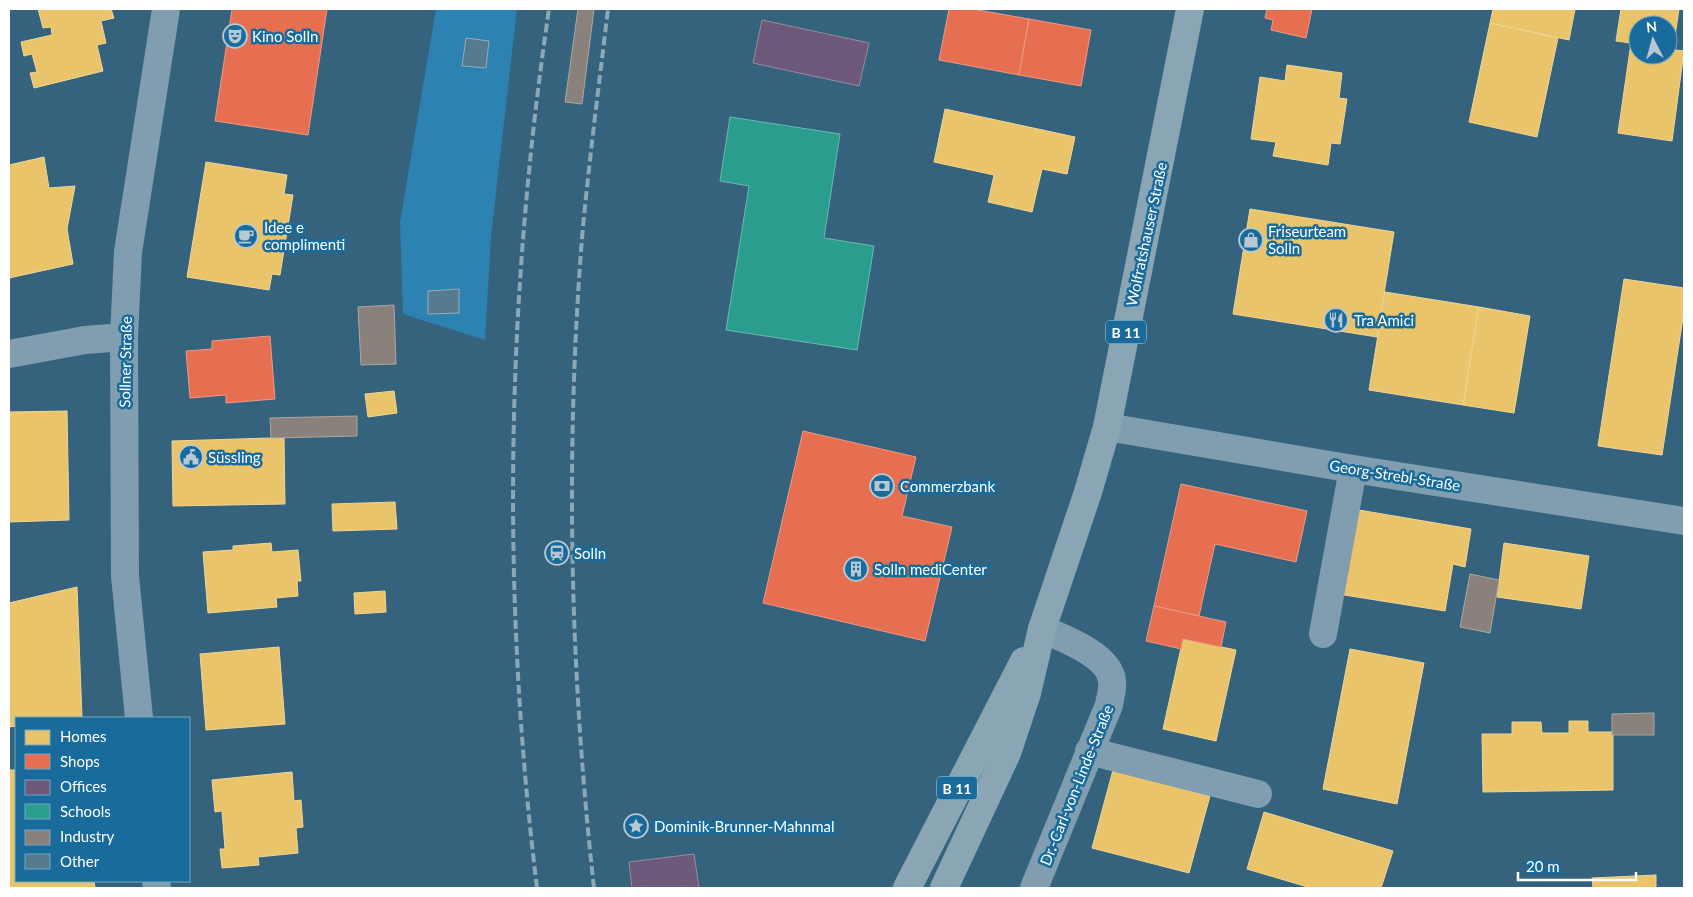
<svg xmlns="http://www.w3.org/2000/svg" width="1693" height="897" font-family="Lato,sans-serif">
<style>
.green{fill:#2c82b0}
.homes{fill:#e9c46a;stroke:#f0d697}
.shops{fill:#e76f51;stroke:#ee9a85}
.offices{fill:#6d597a;stroke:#998ba2}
.schools{fill:#2a9d8f;stroke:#6abab1}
.industry{fill:#8a817c;stroke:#ada7a3}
.building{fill:#567a8e;stroke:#94aebc}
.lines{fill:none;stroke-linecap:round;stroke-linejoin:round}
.minor{stroke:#809eaf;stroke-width:28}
.major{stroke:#8aa6b5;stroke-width:28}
.rail{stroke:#8ca7b6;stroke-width:4;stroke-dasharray:9 4;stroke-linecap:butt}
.labels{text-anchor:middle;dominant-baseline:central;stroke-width:5;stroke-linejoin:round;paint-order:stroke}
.shield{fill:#186b9a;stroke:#bad3e1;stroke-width:1}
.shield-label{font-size:14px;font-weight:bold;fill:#fff}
.poi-label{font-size:15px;fill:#fff;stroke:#186b9a;text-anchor:start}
.street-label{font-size:15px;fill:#fff;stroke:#186b9a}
</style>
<rect width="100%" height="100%" fill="#35637d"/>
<!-- green -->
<polygon class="green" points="436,9 517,9 491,236 485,340 403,314 400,222"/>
<!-- homes -->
<g class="homes">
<polygon points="38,9 111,9 114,18 101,21 106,43 97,45 103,71 34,88 30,73 37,72 32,54 24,56 21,42 52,35 51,27 43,28"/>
<polygon points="1493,9 1575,9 1569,40 1490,23"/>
<polygon points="1621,9 1679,9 1673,50 1668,49 1668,25 1638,25 1638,44 1616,41"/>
<polygon points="1490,23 1558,38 1537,137 1469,122"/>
<polygon points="1631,43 1638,44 1638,55 1668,55 1668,49 1684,51 1672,141 1618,133"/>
<polygon points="1287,65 1342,73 1339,98 1347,99 1340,144 1331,143 1328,165 1273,156 1276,142 1251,139 1260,77 1285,81"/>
<polygon points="945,109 1075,137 1067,174 1042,169 1032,212 988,202 994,175 934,162"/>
<polygon points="44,157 49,188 75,186 67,229 73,264 9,278 9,165"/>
<polygon points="206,162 287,175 284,194 293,195 280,275 272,274 269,290 187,277"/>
<polygon points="1250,209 1394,232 1377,337 1233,314"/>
<polygon points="1624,279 1684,288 1684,311 1662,455 1598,446"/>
<polygon points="1385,292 1479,307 1463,405 1369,390"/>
<polygon points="1479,307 1530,316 1514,413 1463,405"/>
<polygon points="394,391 397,413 368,417 365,394"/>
<polygon points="67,411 69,520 9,522 9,412"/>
<polygon points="271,438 284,438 285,504 173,506 172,441"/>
<polygon points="395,502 397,529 333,531 332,504"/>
<polygon points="1353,509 1471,529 1465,567 1453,564 1445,611 1338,594"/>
<polygon points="271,543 272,552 298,550 301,581 297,581 298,596 276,598 277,607 208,613 203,552 233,550 233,546"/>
<polygon points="1504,543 1589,556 1581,609 1497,597"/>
<polygon points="77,587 82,718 16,718 16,726 9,727 9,603"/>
<polygon points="385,591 386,612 355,614 354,593"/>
<polygon points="1183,639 1236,650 1216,741 1163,729"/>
<polygon points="279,647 285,724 206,730 200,654"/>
<polygon points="1350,649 1424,663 1397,804 1323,789"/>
<polygon points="1569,721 1588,721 1588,732 1613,732 1613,790 1483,792 1482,734 1512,734 1512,722 1541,722 1542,733 1569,733"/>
<polygon points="9,770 16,770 16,881 94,881 95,888 9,888"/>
<polygon points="1113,770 1210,796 1189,873 1092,848"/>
<polygon points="292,772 294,801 301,800 303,827 296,828 298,853 258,857 259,865 222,868 220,849 225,849 222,811 215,812 212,780"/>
<polygon points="1264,812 1393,851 1381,888 1311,888 1247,869"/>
<polygon points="1656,875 1656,888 1593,888 1592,878"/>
</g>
<!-- shops -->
<g class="shops">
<polygon points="232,9 327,9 308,135 215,121"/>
<polygon points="949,9 972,9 1029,19 1019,75 939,60"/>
<polygon points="1267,9 1312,9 1306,38 1271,30 1273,20 1265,18"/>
<polygon points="1029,19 1091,30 1081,86 1019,75"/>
<polygon points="270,336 275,399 226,403 226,395 190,398 186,351 212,349 212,341"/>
<polygon points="803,431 916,457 902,516 952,527 925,641 763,603"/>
<polygon points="1181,484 1307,511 1296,562 1215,544 1199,616 1154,606"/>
<polygon points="1154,606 1226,622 1221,647 1183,639 1181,649 1146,641"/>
</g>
<!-- offices -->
<g class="offices">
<polygon points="762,20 869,43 859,86 753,63"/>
<polygon points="694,854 699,888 632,888 629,862"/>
</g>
<!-- schools -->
<polygon class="schools" points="730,117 840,134 824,238 874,246 857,350 726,330 749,186 720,181"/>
<!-- industry -->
<g class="industry">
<polygon points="578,9 594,9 582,104 565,102"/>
<polygon points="394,305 396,364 361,365 358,307"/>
<polygon points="357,416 357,436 271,438 270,418"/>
<polygon points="1470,574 1499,580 1490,633 1460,627"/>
<polygon points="1654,713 1654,735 1612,735 1612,714"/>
</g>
<!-- building -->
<g class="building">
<polygon points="466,38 489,41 486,68 462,66"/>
<polygon points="459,289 459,313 428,314 428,291"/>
</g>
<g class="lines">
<!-- minor -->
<g class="minor">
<polyline points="9,354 85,340 124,337"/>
<polyline points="1107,427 1353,469 1684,521"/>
<polyline points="1323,634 1353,469"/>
<polyline points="139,718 125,576 124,337 128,252 166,9"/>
<polyline points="1089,751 1258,794"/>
<polyline points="156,881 157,888"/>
<path d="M 1034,888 L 1109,705 C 1110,698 1113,689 1112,682 C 1111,655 1062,638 1042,629"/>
</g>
<!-- major -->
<g class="major">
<polyline points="907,888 1024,661"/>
<polyline points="944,888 1007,753 1027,693 1042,629 1088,492 1107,427 1190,9"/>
</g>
<!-- rail -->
<g class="rail">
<path d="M 537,888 C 501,596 506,300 549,9"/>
<path d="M 594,888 C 570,673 565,454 582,238 C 589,161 599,85 608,9"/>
</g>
</g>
<!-- icons -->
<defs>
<g id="theatre-ring" transform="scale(1.25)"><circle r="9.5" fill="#186b9a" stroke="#b8c8d2" stroke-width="1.5"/><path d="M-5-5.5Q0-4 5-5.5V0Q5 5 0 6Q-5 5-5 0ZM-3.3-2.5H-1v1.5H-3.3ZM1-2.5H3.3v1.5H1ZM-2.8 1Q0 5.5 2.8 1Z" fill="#b8c8d2"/></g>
<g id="cafe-ring" transform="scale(1.25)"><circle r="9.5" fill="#186b9a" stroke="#b8c8d2" stroke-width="1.5"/><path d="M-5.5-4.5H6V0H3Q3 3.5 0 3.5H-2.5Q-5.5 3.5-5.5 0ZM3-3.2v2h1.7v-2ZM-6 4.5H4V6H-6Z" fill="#b8c8d2"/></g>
<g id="shop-ring" transform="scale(1.25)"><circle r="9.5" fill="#186b9a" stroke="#b8c8d2" stroke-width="1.5"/><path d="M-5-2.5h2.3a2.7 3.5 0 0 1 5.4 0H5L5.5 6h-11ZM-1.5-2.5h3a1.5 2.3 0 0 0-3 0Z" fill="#b8c8d2"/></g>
<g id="restaurant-ring" transform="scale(1.25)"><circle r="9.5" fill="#186b9a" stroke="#b8c8d2" stroke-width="1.5"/><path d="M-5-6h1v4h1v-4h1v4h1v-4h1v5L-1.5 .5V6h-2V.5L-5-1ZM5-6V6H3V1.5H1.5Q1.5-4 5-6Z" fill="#b8c8d2"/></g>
<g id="civic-ring" transform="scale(1.25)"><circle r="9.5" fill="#186b9a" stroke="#b8c8d2" stroke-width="1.5"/><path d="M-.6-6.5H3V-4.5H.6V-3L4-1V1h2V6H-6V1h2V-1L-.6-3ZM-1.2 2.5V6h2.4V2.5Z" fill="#b8c8d2"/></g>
<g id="bank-ring" transform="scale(1.25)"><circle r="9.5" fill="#186b9a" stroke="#b8c8d2" stroke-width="1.5"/><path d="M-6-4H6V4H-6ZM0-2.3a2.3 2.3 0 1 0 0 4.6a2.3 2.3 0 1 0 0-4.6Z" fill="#b8c8d2"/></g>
<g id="station-ring" transform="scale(1.25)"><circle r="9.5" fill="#186b9a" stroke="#b8c8d2" stroke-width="1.5"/><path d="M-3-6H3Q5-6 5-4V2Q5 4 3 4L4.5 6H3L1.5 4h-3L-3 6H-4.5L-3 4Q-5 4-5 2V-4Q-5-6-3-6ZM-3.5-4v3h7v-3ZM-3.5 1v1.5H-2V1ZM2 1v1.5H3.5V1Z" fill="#b8c8d2"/></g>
<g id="building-ring" transform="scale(1.25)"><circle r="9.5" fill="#186b9a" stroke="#b8c8d2" stroke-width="1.5"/><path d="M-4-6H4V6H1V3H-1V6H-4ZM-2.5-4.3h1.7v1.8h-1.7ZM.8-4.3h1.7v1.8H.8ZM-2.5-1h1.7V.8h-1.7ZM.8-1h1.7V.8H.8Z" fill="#b8c8d2"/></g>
<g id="sight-ring" transform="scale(1.25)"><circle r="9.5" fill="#186b9a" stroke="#b8c8d2" stroke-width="1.5"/><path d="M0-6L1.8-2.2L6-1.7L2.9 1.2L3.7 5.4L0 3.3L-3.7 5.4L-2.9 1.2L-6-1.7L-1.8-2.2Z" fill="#b8c8d2"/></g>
</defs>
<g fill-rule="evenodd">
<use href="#theatre-ring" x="235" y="36"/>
<use href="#cafe-ring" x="246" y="236"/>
<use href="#shop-ring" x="1251" y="240"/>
<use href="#restaurant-ring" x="1336" y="320"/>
<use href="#civic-ring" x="191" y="457"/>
<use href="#bank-ring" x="882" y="486"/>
<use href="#station-ring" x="557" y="553"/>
<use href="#building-ring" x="856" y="569"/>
<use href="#sight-ring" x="636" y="826"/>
</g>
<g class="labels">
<!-- shield labels -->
<g class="shield">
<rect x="1106" y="320.5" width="40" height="23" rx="4"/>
<rect x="937" y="776.5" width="40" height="23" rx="4"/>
</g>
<g class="shield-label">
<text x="1126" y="332">B 11</text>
<text x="957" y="788">B 11</text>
</g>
<!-- poi labels -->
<g class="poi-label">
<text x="252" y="36">Kino Solln</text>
<text x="264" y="227">Idee e<tspan x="264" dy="17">complimenti</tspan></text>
<text x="1268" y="231">Friseurteam<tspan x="1268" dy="17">Solln</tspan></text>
<text x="1354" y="320">Tra Amici</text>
<text x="208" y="457">Süssling</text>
<text x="900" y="486">Commerzbank</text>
<text x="574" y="553">Solln</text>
<text x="874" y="569">Solln mediCenter</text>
<text x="654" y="826">Dominik-Brunner-Mahnmal</text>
</g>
<!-- street labels -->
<g class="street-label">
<text transform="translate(1146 234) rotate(-78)">Wolfratshauser Straße</text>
<text transform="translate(125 362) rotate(-89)">Sollner Straße</text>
<text transform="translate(1395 475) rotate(9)">Georg-Strebl-Straße</text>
<text transform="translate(1076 785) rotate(-68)">Dr.-Carl-von-Linde-Straße</text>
</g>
</g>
<!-- border -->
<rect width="1693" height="897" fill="none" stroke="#ffffff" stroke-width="20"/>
<!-- legend -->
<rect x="15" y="717" width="175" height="165" fill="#186b9a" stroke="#74a6c2"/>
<rect x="25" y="730" width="25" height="15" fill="#e9c46a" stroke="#74a6c2"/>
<text x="60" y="742" font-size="15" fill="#ffffff">Homes</text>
<rect x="25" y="754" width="25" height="15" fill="#e76f51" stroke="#74a6c2"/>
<text x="60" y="767" font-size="15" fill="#ffffff">Shops</text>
<rect x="25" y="780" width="25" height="15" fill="#6d597a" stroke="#74a6c2"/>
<text x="60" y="792" font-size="15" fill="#ffffff">Offices</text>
<rect x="25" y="804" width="25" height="15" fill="#2a9d8f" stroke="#74a6c2"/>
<text x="60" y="817" font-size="15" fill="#ffffff">Schools</text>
<rect x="25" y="830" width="25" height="15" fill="#8a817c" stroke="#74a6c2"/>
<text x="60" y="842" font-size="15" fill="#ffffff">Industry</text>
<rect x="25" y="854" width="25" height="15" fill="#567a8e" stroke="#74a6c2"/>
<text x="60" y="867" font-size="15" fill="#ffffff">Other</text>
<!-- north arrow -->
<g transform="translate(1653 40) rotate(354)"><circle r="24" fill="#186b9a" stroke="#74a6c2"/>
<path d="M0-4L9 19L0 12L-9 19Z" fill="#b8c8d2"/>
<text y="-8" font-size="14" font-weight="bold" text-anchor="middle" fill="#ffffff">N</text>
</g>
<!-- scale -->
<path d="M1518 872v8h118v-8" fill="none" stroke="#ffffff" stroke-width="2.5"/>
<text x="1526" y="872" font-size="15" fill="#ffffff" stroke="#186b9a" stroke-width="4" paint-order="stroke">20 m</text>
</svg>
